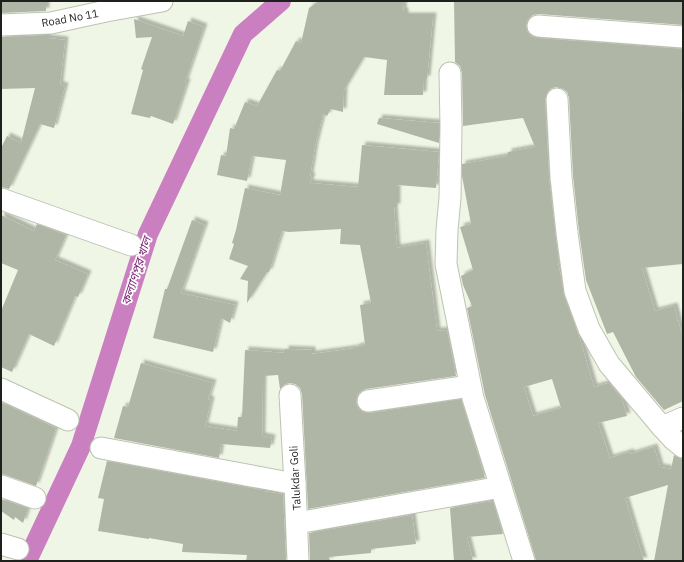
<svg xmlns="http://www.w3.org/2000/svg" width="684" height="562" font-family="'IBM Plex Sans','Noto Sans Bengali',sans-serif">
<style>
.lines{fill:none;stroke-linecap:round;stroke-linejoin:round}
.canal{stroke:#ca7fc0;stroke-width:20}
.building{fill:#b0b6a6;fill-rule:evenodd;filter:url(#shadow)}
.minor-casing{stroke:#bdc3b3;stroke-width:23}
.minor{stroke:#fff;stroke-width:21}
.labels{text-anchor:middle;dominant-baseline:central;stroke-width:3.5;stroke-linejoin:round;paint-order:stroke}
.street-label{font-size:11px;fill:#1e211b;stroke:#fff}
.water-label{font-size:12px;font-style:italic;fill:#791f71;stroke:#fff}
</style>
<defs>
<filter id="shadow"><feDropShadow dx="3.5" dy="-3.5" stdDeviation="1" flood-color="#0004"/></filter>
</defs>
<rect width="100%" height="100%" fill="#f0f6e5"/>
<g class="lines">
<!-- canal -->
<polyline class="canal" points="27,561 81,446 148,234 243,34 281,1"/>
</g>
<!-- building -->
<g class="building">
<polygon points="1,1 46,1 46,11 1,13"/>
<polygon points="319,1 404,1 403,11 405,11 405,16 433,16 427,79 424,79 423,95 384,95 387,60 364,57 344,90 343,112 331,109 327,116 323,114 315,146 310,176 312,176 310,183 358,187 362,145 439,152 436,188 397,185 397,207 394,207 397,248 426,243 437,331 447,330 456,376 366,389 360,392 357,396 356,403 359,409 363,412 370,413 461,399 485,478 308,509 302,394 300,388 295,384 289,383 284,385 280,389 278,375 263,376 262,436 272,438 270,448 221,444 219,458 114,438 123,406 128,407 141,363 213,383 208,399 211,400 205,426 237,431 238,417 242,417 245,350 285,353 285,349 312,350 312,354 356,348 356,347 365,345 360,305 371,303 360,245 340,244 341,229 289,232 282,231 269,272 267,272 247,303 248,281 240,279 248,266 229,259 234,244 232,243 236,230 245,188 280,195 286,160 252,156 247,181 217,175 221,155 226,156 230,128 234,129 245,102 257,106 277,70 280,71 296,41 301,43 309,8"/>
<path d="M 454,1 L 683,1 L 683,25 L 539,14 L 533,15 L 528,19 L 526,25 L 527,31 L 531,36 L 537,38 L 683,49 L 683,89 L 681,89 L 682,132 L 683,132 L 683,264 L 642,268 L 655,311 L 674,306 L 683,338 L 683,401 L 664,410 L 636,377 L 613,332 L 607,334 L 586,280 L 579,232 L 573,176 L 569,98 L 567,92 L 563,89 L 556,87 L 550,89 L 547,93 L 545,100 L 549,178 L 559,263 L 558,263 L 560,272 L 564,295 L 579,336 L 594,387 L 609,383 L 622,399 L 627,416 L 598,423 L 610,458 L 630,452 L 631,454 L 654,447 L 660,467 L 671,469 L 674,455 L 681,459 L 683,459 L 683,561 L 654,561 L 668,485 L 625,498 L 644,561 L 536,561 L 535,557 L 485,395 L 467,308 L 472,306 L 463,285 L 461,276 L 473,270 L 460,227 L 471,224 L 462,176 L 462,164 L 508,156 L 508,152 L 535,147 L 523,118 L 463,126 L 462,73 L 460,66 L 455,62 ZM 552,379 L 561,408 L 533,416 L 524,387 Z"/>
<polygon points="134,19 183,36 188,21 204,27 185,82 187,82 173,124 151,116 150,118 131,114 143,70 141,69 152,37 136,38"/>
<polygon points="47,35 47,38 65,40 60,85 65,86 54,128 40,124 9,189 1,187 1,148 7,136 21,143 35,88 1,89 1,37"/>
<polygon points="379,118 439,123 439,143 377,124"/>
<polygon points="1,215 34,231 37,224 66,235 55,260 88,274 78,297 75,296 54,346 29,334 12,372 1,367 1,311 18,270 1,263"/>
<polygon points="192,220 205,225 181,293 235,305 230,323 221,318 213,352 153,338 165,289 167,289"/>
<polygon points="1,402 56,428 36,486 5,475 1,474"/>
<polygon points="107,461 262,490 262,491 283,494 286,561 246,561 247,555 182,552 183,544 149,538 149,539 98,531 104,499 98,498"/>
<polygon points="1,499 28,508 23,523 15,517 14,520 1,511"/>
<polygon points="493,501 503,534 467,537 473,561 454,561 450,508"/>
<polygon points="412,515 416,544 371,549 371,553 329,557 330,561 310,561 309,533"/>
</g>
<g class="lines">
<!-- minor casing -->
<g class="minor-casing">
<g id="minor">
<polyline points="1,25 51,23 106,11 162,1"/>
<polyline points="538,26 683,37"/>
<polyline points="450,73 451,126 450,198 447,230 446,264 473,398 524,561"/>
<polyline points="557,99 561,177 567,233 575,291 589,329 609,364 662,427 673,439 683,447"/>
<polyline points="1,199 131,245"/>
<polyline points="1,389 68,420"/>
<polyline points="290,395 295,484 298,561"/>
<polyline points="368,401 470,386"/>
<polyline points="662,427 683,418"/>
<polyline points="101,448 295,484"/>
<polyline points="1,486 35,498"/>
<polyline points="297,523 501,487"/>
<polyline points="1,544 18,549"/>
</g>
</g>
<!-- minor -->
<use href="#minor" class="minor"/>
</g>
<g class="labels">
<!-- street labels -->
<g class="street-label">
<text transform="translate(70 18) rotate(-10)">Road No 11</text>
<text transform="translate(295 478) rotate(-93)">Talukdar Goli</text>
</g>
<!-- water labels -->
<g class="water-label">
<text transform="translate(136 271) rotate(-72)">কল্যাণপুর খাল</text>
</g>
</g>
<!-- border -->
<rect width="684" height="562" fill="none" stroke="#1e211b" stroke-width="4"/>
</svg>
